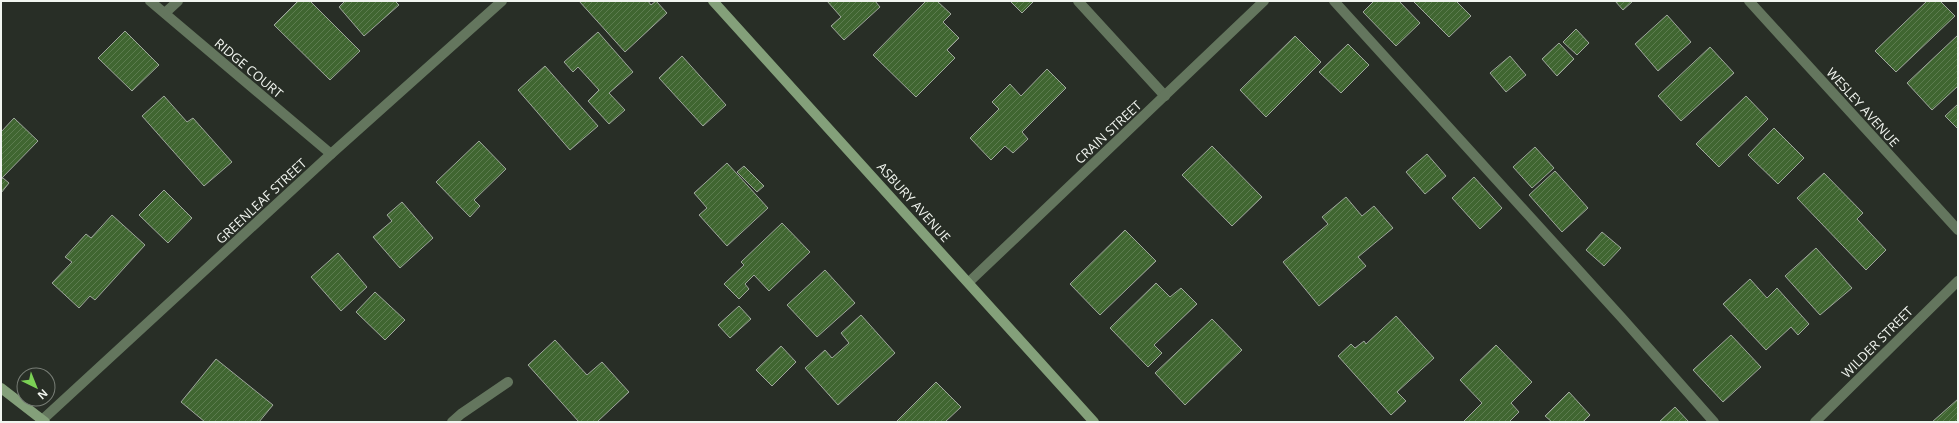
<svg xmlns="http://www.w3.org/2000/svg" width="1959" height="423" font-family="'Open Sans',sans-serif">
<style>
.building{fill:url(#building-hatch);stroke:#9fa79d}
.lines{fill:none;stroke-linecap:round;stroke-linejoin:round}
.lane{stroke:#64765e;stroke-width:10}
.street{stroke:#64765e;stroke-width:10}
.secondary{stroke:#84a07a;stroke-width:10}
.labels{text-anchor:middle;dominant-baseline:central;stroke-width:3.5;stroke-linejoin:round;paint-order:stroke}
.street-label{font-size:13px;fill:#f1f5ef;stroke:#282e26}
</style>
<defs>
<pattern id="building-hatch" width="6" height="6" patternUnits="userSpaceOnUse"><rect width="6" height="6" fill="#406631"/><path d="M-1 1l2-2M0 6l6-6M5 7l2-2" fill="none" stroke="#5c7c4f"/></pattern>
</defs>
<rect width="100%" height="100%" fill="#282e26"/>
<!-- building -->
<g class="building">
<polygon points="298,1 310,1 360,51 330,80 274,25"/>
<polygon points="345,1 395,1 399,5 364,36 339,7"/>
<polygon points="579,1 648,1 651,5 656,1 667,13 625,52"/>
<polygon points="827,1 875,1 880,7 844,40 831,26 841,17"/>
<polygon points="926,1 937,1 951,14 943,22 959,38 947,50 955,58 916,97 873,55"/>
<polygon points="1010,1 1034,1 1022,13"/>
<polygon points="1374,1 1399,1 1420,23 1396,46 1363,12"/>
<polygon points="1413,1 1456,1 1471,16 1449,37"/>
<polygon points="1615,1 1633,1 1623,10"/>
<polygon points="1927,1 1940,1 1955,16 1896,72 1875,51"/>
<polygon points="1667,15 1691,42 1658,71 1635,44"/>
<polygon points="1576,29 1589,43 1577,55 1563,42"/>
<polygon points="125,31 159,65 132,91 98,58"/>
<polygon points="598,32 633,72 609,93 625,110 609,124 588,101 599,90 578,67 573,72 564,62"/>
<polygon points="1958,35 1958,86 1932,110 1907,83"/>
<polygon points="1295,36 1321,62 1266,117 1240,90"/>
<polygon points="1559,43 1574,59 1557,76 1542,59"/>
<polygon points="1348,44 1369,65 1341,93 1319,72"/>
<polygon points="1710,47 1734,73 1681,121 1658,96"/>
<polygon points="682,56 726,105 703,126 659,78"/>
<polygon points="1510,56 1526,75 1506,92 1490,73"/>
<polygon points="545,66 598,126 570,150 518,90"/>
<polygon points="1047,69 1066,88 1022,132 1028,139 1013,153 1005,146 991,160 970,138 999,109 992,102 1010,84 1021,96"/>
<polygon points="164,96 187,122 193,118 232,162 204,186 142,116"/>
<polygon points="1746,96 1768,119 1719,167 1696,144"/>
<polygon points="1958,104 1958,129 1945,116"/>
<polygon points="14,118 38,141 1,179 1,132"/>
<polygon points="1774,128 1804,158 1778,184 1748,155"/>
<polygon points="479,141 506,169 474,200 480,206 470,217 436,182"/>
<polygon points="1212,146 1262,197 1232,226 1182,175"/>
<polygon points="1535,147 1554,168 1532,188 1513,167"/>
<polygon points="1427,154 1446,176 1425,194 1406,172"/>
<polygon points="727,163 768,208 727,246 699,215 707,208 694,193"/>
<polygon points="744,166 764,186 757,192 737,172"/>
<polygon points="1555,171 1588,208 1562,232 1529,195"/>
<polygon points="1824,173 1863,213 1857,219 1886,250 1866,270 1797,198"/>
<polygon points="1474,177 1502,208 1480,229 1452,198"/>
<polygon points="3,178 9,183 1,193 1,179"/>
<polygon points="164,190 192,218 168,243 139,215"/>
<polygon points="1346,197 1362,216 1374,206 1393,228 1358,257 1366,266 1319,306 1283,262 1328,224 1322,217"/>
<polygon points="402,202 433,238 400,268 373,237 392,221 387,215"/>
<polygon points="112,215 145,245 95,300 90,296 79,308 52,283 72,262 65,257 86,234 91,238"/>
<polygon points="782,223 810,252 769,291 754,275 745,284 749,289 739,299 724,284 744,265 741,262"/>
<polygon points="1125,230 1156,261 1100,315 1070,284"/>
<polygon points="1602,232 1621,248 1604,266 1586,250"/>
<polygon points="1816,248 1852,288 1820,315 1785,276"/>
<polygon points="338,253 367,287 341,311 311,277"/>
<polygon points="825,270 855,303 817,337 787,305"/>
<polygon points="1750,279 1767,298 1777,288 1809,324 1798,335 1791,327 1766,350 1723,304"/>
<polygon points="1156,283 1170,297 1181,288 1197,304 1154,345 1162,353 1148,367 1110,328"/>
<polygon points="375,292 405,320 385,340 356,312"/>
<polygon points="739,306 751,319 730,338 718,325"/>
<polygon points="861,315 895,353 838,405 805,368 825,350 832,358 849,343 841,333"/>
<polygon points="1396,316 1434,358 1397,392 1406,401 1391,415 1338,356 1351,344 1355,348 1364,341 1366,344"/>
<polygon points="1212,319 1242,350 1185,405 1155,373"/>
<polygon points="1731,335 1761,367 1723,402 1693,370"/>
<polygon points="555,340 587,375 602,362 629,392 597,422 579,422 528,365"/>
<polygon points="1496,345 1532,382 1511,403 1519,412 1509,422 1463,422 1482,403 1460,380"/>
<polygon points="781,346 796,362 772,386 756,370"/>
<polygon points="216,359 273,405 259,422 205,422 181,402"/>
<polygon points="936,382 961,407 945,422 896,422"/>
<polygon points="1569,392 1590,415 1583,422 1552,422 1545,416"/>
<polygon points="1958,399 1958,422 1932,422"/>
<polygon points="1675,407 1689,422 1659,422"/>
</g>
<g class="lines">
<!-- lane -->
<g class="lane">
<polyline points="1078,1 1165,96"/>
<polyline points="1334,1 1622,318 1714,422"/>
<polyline points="165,13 178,1"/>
<polyline points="452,422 461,414 508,382"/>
</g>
<!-- street -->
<g class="street">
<polyline points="150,1 331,154"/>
<polyline points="1749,1 1958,230"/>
<polyline points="969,282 1264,1"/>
<polyline points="40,422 331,154 502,1"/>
<polyline points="1815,422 1958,281"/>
</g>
<!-- secondary -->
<g class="secondary">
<polyline points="713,1 1094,422"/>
<polyline points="1,388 45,422"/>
</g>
</g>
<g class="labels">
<!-- street labels -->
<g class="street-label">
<text transform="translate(249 68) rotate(40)">RIDGE COURT</text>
<text transform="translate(1863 107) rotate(48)">WESLEY AVENUE</text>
<text transform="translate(1108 132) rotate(-43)">CRAIN STREET</text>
<text transform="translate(261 201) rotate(-43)">GREENLEAF STREET</text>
<text transform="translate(914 202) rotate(48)">ASBURY AVENUE</text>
<text transform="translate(1877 342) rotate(-45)">WILDER STREET</text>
</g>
</g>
<!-- border -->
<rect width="1959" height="423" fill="none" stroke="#f1f5ef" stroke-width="4"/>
<!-- north arrow -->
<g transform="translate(36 387) rotate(137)"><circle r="19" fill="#282e26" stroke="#787e76"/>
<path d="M0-3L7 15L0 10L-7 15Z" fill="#7bd155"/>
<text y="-6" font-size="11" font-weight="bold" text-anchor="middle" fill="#f1f5ef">N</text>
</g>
</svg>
